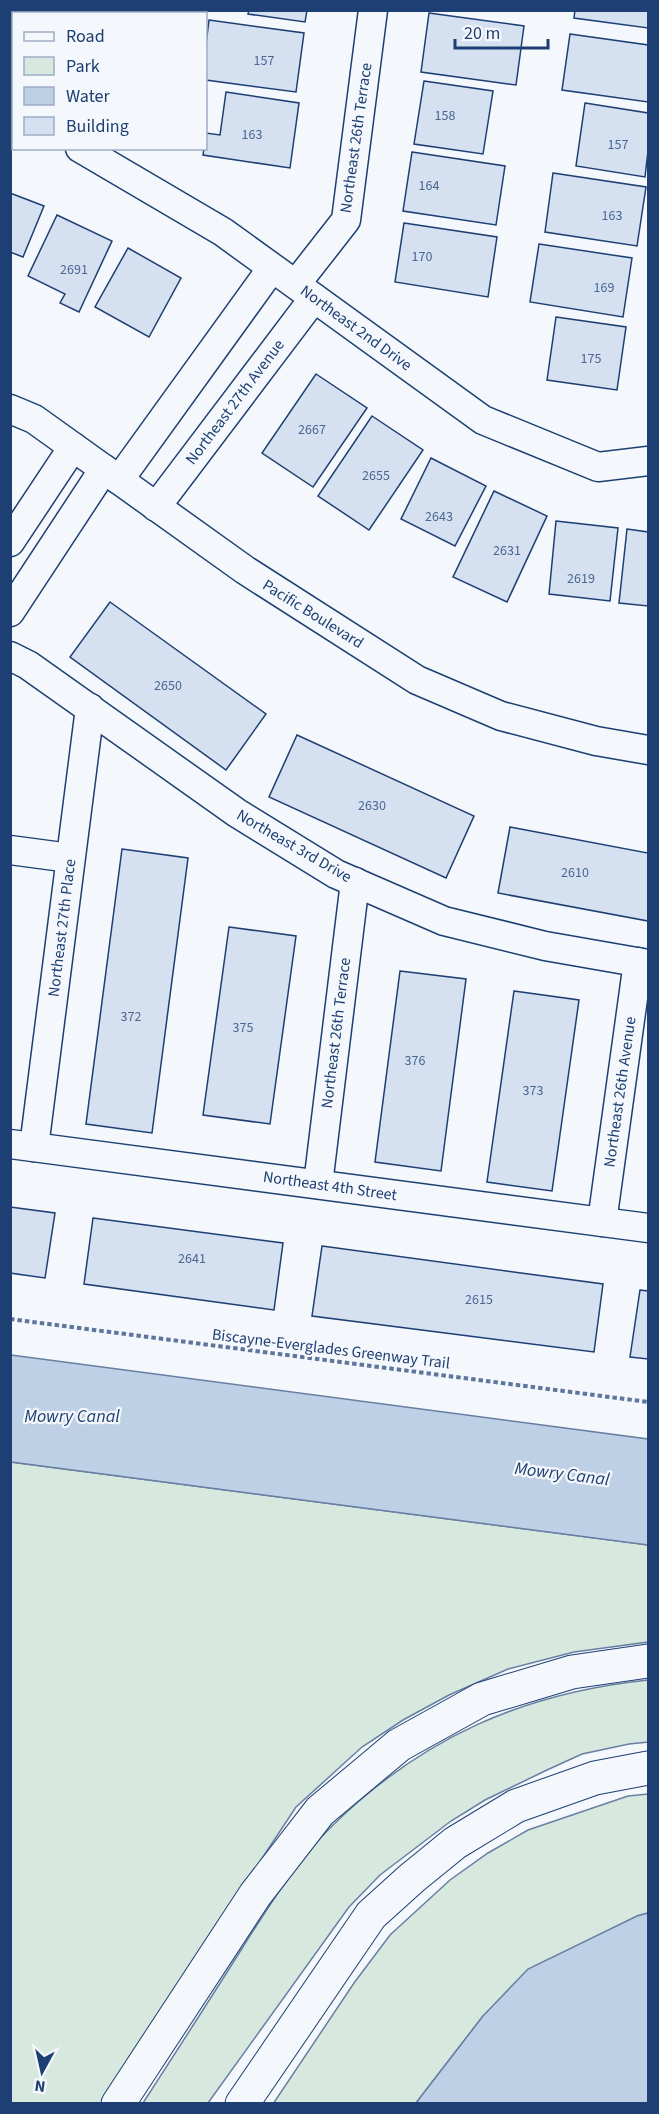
<svg xmlns="http://www.w3.org/2000/svg" width="659" height="2114" font-family="'Source Sans 3',sans-serif">
<style>
.green{fill:#d7e8df;stroke:#687fa3;stroke-width:1.5}
.water{fill:#bed0e5;stroke:#687fa3;stroke-width:1.5}
.building{fill:#d5e0f0;stroke:#1d3f73;stroke-width:1.5}
.lines{fill:none;stroke-linecap:round;stroke-linejoin:round}
.street-casing{stroke:#1d3f73;stroke-width:31}
.highway-casing{stroke:#1d3f73;stroke-width:35}
.path{stroke:#5e769c;stroke-width:4;stroke-dasharray:4.5 3;stroke-linecap:butt}
.street{stroke:#f4f7fb;stroke-width:28}
.highway{stroke:#f4f7fb;stroke-width:33}
.labels{text-anchor:middle;dominant-baseline:central;stroke-width:4.5;stroke-linejoin:round;paint-order:stroke}
.number-label{font-size:14px;fill:#4b6792}
.street-label{font-size:16px;fill:#1d3f73;stroke:#f4f7fb}
.water-label{font-size:18px;font-style:italic;fill:#1d3f73;stroke:#f4f7fb}
</style>
<rect width="100%" height="100%" fill="#f4f7fb"/>
<!-- green -->
<g class="green">
<polygon points="11,1462 648,1545 648,1642 574,1652 508,1669 449,1695 403,1720 362,1747 296,1807 200,1952 105,2103 11,2103"/>
<path d="M 648,1680 L 648,1742 L 629,1744 L 582,1754 L 547,1770 L 485,1800 L 451,1821 L 380,1875 L 349,1907 L 208,2103 L 143,2103 C 176,2052 209,2001 241,1950 C 267,1909 298,1859 333,1825 C 423,1737 524,1693 648,1680 Z"/>
<polygon points="648,1794 648,1913 637,1916 483,2016 416,2103 273,2104 354,1983 390,1935 450,1880 488,1853 528,1830 628,1796"/>
</g>
<!-- water -->
<g class="water">
<polygon points="11,1355 648,1439 648,1545 11,1462"/>
<polygon points="648,1913 648,2103 416,2103 483,2016 528,1969 637,1916"/>
</g>
<!-- building -->
<g class="building">
<rect x="73" y="10" width="69" height="4"/>
<polygon points="249,10 307,10 305,22 248,14"/>
<polygon points="575,10 648,10 648,28 574,18"/>
<polygon points="429,13 524,26 516,85 421,72"/>
<polygon points="209,20 304,33 296,92 206,80 206,44"/>
<polygon points="570,34 648,45 648,102 562,90"/>
<polygon points="424,81 493,91 483,154 414,144"/>
<polygon points="226,92 299,103 290,168 203,155 204,148 206,148 206,133 220,135"/>
<polygon points="585,103 648,113 648,151 645,177 576,166"/>
<polygon points="412,152 505,166 496,225 403,211"/>
<polygon points="553,173 646,187 637,246 545,232"/>
<polygon points="10,193 44,206 23,257 10,252"/>
<polygon points="57,215 112,241 79,312 60,303 65,294 28,276"/>
<polygon points="404,223 497,237 488,297 395,282"/>
<polygon points="539,244 632,258 623,317 530,302"/>
<polygon points="128,248 181,278 149,337 95,307"/>
<polygon points="556,317 626,327 617,390 547,380"/>
<polygon points="316,374 367,408 313,487 262,453"/>
<polygon points="372,416 423,450 369,530 318,496"/>
<polygon points="431,458 486,486 455,546 401,519"/>
<polygon points="494,491 547,516 507,602 453,577"/>
<polygon points="556,521 618,528 610,601 549,594"/>
<polygon points="627,529 648,532 648,606 619,603"/>
<polygon points="110,602 266,714 226,770 70,657"/>
<polygon points="297,735 474,816 446,878 269,797"/>
<polygon points="510,827 648,853 648,921 498,893"/>
<polygon points="122,849 188,858 152,1133 86,1124"/>
<polygon points="229,927 296,936 270,1124 203,1115"/>
<polygon points="400,971 466,979 441,1171 375,1162"/>
<polygon points="514,991 579,1000 552,1191 487,1182"/>
<polygon points="10,1207 55,1213 45,1278 10,1273"/>
<polygon points="93,1218 283,1243 274,1310 84,1284"/>
<polygon points="322,1246 603,1284 594,1352 312,1316"/>
<polygon points="640,1290 648,1291 648,1359 630,1357"/>
</g>
<g class="lines">
<!-- street casing -->
<g class="street-casing">
<g id="street">
<polyline points="10,22 12,10"/>
<polyline points="10,120 14,121"/>
<polyline points="80,148 223,232 483,420 598,467 648,461"/>
<polyline points="296,284 346,220 373,10"/>
<polyline points="10,409 34,419 245,570 417,680 501,716 596,741 648,750"/>
<polyline points="119,480 272,268"/>
<polyline points="156,507 314,298"/>
<polyline points="10,542 73,447"/>
<polyline points="10,612 104,469"/>
<polyline points="10,656 28,665 237,813 336,874 444,921 545,946 648,964"/>
<polyline points="10,850 70,858"/>
<polyline points="10,1144 648,1228"/>
<polyline points="34,1147 90,708"/>
<polyline points="318,1184 355,882"/>
<polyline points="602,1222 638,962"/>
</g>
</g>
<!-- highway casing -->
<g class="highway-casing">
<g id="highway">
<polyline points="118,2104 255,1895 320,1811 399,1745 482,1699 572,1672 648,1661"/>
<polyline points="242,2104 371,1915 412,1878 455,1843 516,1806 595,1778 648,1768"/>
</g>
</g>
<!-- path -->
<polyline class="path" points="10,1319 648,1402"/>
<!-- street -->
<use href="#street" class="street"/>
<!-- highway -->
<use href="#highway" class="highway"/>
</g>
<g class="labels">
<!-- number labels -->
<g class="number-label">
<text x="264" y="61">157</text>
<text x="445" y="116">158</text>
<text x="252" y="135">163</text>
<text x="618" y="145">157</text>
<text x="429" y="186">164</text>
<text x="612" y="216">163</text>
<text x="422" y="257">170</text>
<text x="74" y="270">2691</text>
<text x="604" y="288">169</text>
<text x="591" y="359">175</text>
<text x="312" y="430">2667</text>
<text x="376" y="476">2655</text>
<text x="439" y="517">2643</text>
<text x="507" y="551">2631</text>
<text x="581" y="579">2619</text>
<text x="168" y="686">2650</text>
<text x="372" y="806">2630</text>
<text x="575" y="873">2610</text>
<text x="131" y="1017">372</text>
<text x="243" y="1028">375</text>
<text x="415" y="1061">376</text>
<text x="533" y="1091">373</text>
<text x="192" y="1259">2641</text>
<text x="479" y="1300">2615</text>
</g>
<!-- street labels -->
<g class="street-label">
<text transform="translate(356 138) rotate(-82)">Northeast 26th Terrace</text>
<text transform="translate(356 328) rotate(36)">Northeast 2nd Drive</text>
<text transform="translate(235 402) rotate(-53)">Northeast 27th Avenue</text>
<text transform="translate(313 614) rotate(32)">Pacific Boulevard</text>
<text transform="translate(294 846) rotate(30)">Northeast 3rd Drive</text>
<text transform="translate(62 928) rotate(-83)">Northeast 27th Place</text>
<text transform="translate(336 1033) rotate(-83)">Northeast 26th Terrace</text>
<text transform="translate(620 1092) rotate(-82)">Northeast 26th Avenue</text>
<text transform="translate(330 1186) rotate(8)">Northeast 4th Street</text>
<text transform="translate(331 1349) rotate(7)">Biscayne-Everglades Greenway Trail</text>
</g>
<!-- water labels -->
<g class="water-label">
<text x="72" y="1416">Mowry Canal</text>
<text transform="translate(562 1474) rotate(7)">Mowry Canal</text>
</g>
</g>
<!-- border -->
<rect width="659" height="2114" fill="none" stroke="#1d3f73" stroke-width="24"/>
<!-- legend -->
<rect x="12" y="12" width="195" height="138" fill="#f4f7fb" stroke="#9eadc5" stroke-width="1.5"/>
<rect x="24" y="32" width="30" height="9" fill="#f4f7fb" stroke="#9eadc5" stroke-width="1.5"/>
<text x="66" y="42" font-size="18" fill="#1d3f73">Road</text>
<rect x="24" y="57" width="30" height="18" fill="#d7e8df" stroke="#9eadc5" stroke-width="1.5"/>
<text x="66" y="72" font-size="18" fill="#1d3f73">Park</text>
<rect x="24" y="87" width="30" height="18" fill="#bed0e5" stroke="#9eadc5" stroke-width="1.5"/>
<text x="66" y="102" font-size="18" fill="#1d3f73">Water</text>
<rect x="24" y="117" width="30" height="18" fill="#d5e0f0" stroke="#9eadc5" stroke-width="1.5"/>
<text x="66" y="132" font-size="18" fill="#1d3f73">Building</text>
<!-- north arrow -->
<g transform="translate(42 2072) rotate(188)" stroke="#f4f7fb" stroke-width="4.5" paint-order="stroke">
<path d="M0-4.5L10 22L0 15L-10 22Z" fill="#1d3f73"/>
<text y="-9" font-size="16" font-weight="bold" text-anchor="middle" fill="#1d3f73">N</text>
</g>
<!-- scale -->
<path d="M455 39v9h93v-9" fill="none" stroke="#1d3f73" stroke-width="3"/>
<text x="464" y="39" font-size="18" fill="#1d3f73" stroke="#f4f7fb" stroke-width="4.5" paint-order="stroke">20 m</text>
</svg>
